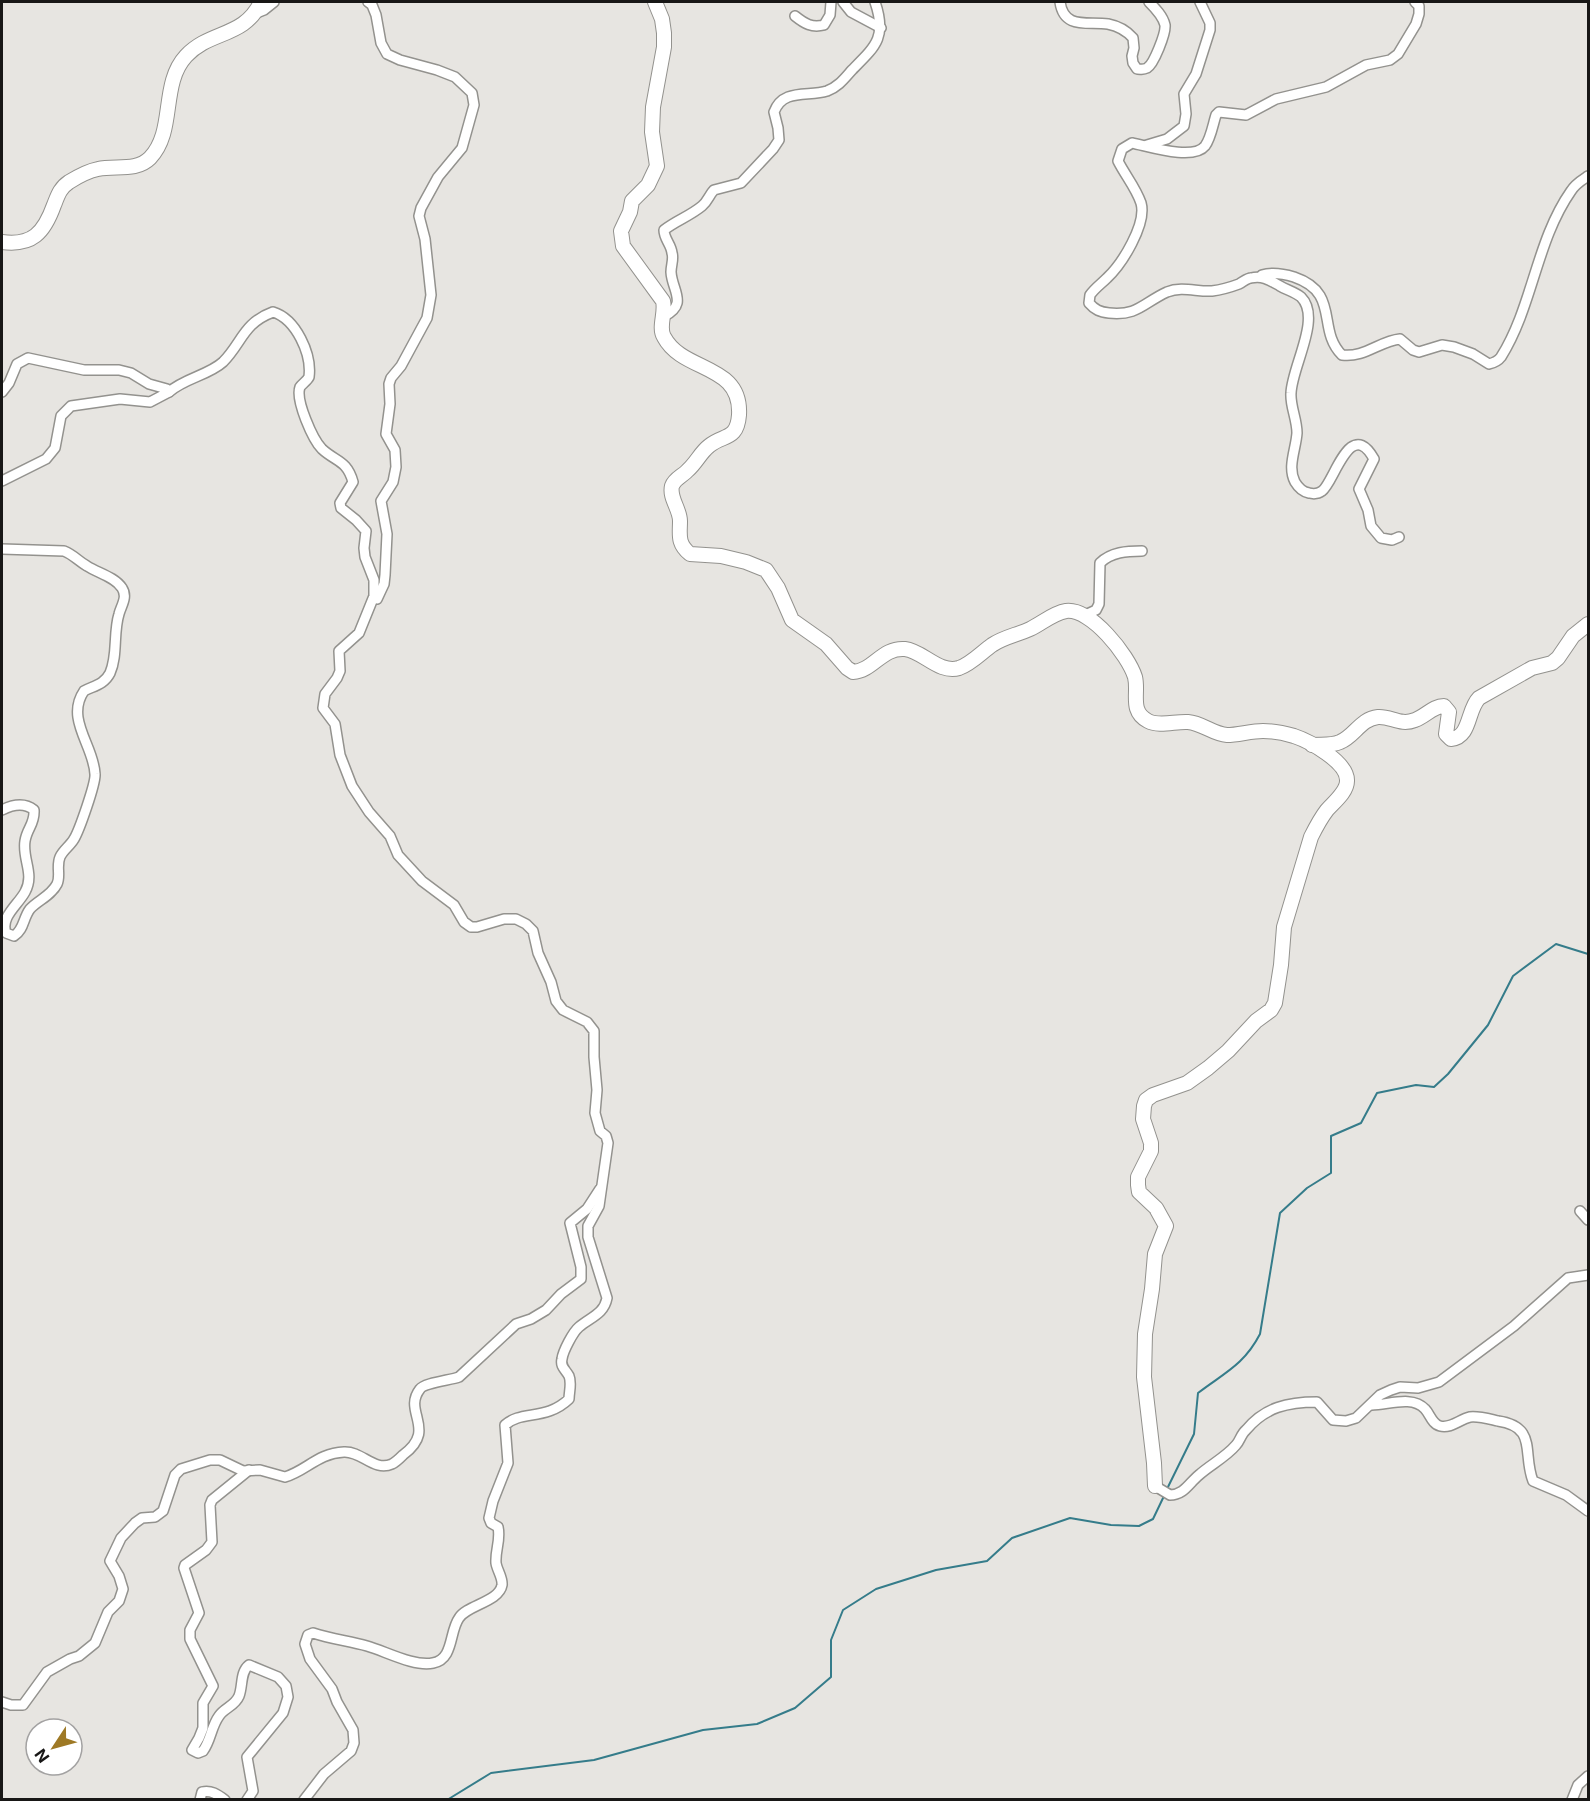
<svg xmlns="http://www.w3.org/2000/svg" width="1590" height="1801" font-family="Inter,sans-serif">
<style>
.lines{fill:none;stroke-linecap:round;stroke-linejoin:round}
.stream{stroke:#357c8a;stroke-width:2}
.street-casing{stroke:#93928e;stroke-width:12}
.secondary-casing{stroke:#93928e;stroke-width:16}
.street{stroke:#fff;stroke-width:9}
.secondary{stroke:#fff;stroke-width:14}
</style>
<rect width="100%" height="100%" fill="#e7e5e1"/>
<g class="lines">
<!-- stream -->
<g class="stream">
<path d="M 1166,1491 L 1194,1434 L 1198,1393 C 1224,1373 1244,1365 1260,1334 L 1280,1213 L 1307,1188 L 1331,1173 L 1331,1136 L 1361,1123 L 1377,1093 L 1416,1085 L 1434,1087 L 1448,1074 L 1488,1025 L 1513,976 L 1556,944 L 1588,954"/>
<polyline points="447,1800 491,1773 594,1760 703,1730 757,1724 795,1708 831,1677 831,1640 843,1610 876,1589 936,1570 987,1561 1012,1538 1070,1518 1111,1525 1139,1526 1153,1519 1164,1496"/>
</g>
<!-- street casing -->
<g class="street-casing">
<g id="street">
<polyline points="368,2 372,5 376,15 381,43 387,54 400,60 437,70 455,77 472,93 474,105 462,148 438,177 421,208 419,216 425,239 431,295 427,318 401,366 391,378 389,384 390,404 386,434 395,450 396,467 393,482 381,501 387,534 385,575 384,584 377,599"/>
<polyline points="843,2 851,12 881,28"/>
<path d="M 1060,2 C 1064,30 1088,21 1108,24 C 1118,26 1126,30 1133,38 L 1134,48 L 1132,56 L 1133,63 L 1137,69 C 1142,69 1143,70 1147,68 C 1154,64 1166,33 1165,25 C 1163,16 1155,8 1149,2"/>
<polyline points="254,14 264,10 274,2"/>
<path d="M 795,16 C 805,24 812,28 824,25 L 830,15 L 831,2"/>
<polyline points="1147,145 1167,139 1184,126 1186,114 1184,94 1196,74 1210,30 1210,23 1200,2"/>
<path d="M 1262,275 C 1272,272 1284,274 1294,277 C 1341,293 1316,329 1342,355 C 1364,358 1380,341 1400,339 L 1413,350 L 1419,352 L 1442,345 L 1454,347 L 1473,354 L 1489,364 C 1493,363 1498,361 1501,357 C 1533,306 1536,241 1571,191 C 1575,184 1582,180 1588,176"/>
<path d="M 663,317 C 689,304 672,291 671,272 C 671,265 674,259 672,253 C 671,244 664,239 664,230 C 677,220 690,216 702,206 C 708,201 709,195 714,190 L 741,183 L 773,149 L 779,140 L 778,128 L 774,112 C 783,88 808,97 827,91 C 838,87 844,79 852,70 C 876,46 887,37 875,2"/>
<polyline points="2,392 9,383 17,364 28,358 84,370 119,370 131,373 149,384 167,389 169,392 150,402 120,399 71,406 61,416 55,448 46,459 2,481"/>
<path d="M 169,392 C 185,378 209,375 223,362 C 242,343 243,323 273,312 C 296,319 312,354 309,377 C 307,381 302,384 300,387 C 295,400 313,440 322,449 C 336,462 347,460 353,482 L 340,503 L 341,508 L 356,520 L 366,531 L 364,548 L 365,557 L 374,580 L 374,596 L 359,633 L 339,651 L 340,671 L 337,678 L 325,694 L 323,708 L 335,724 L 340,755 L 352,786 L 369,812 L 390,836 L 398,855 L 422,881 L 454,905 L 464,922 L 471,927 L 477,927 L 504,919 L 516,919 L 526,924 L 533,931 L 538,953 L 551,982 L 556,1001 L 563,1010 L 587,1022 L 594,1031 L 594,1057 L 597,1090 L 595,1113 L 600,1131 L 606,1136 L 608,1143 L 599,1206 L 588,1226 L 588,1237 L 607,1298 C 604,1314 591,1317 579,1327 C 573,1332 563,1351 562,1359 C 560,1367 566,1370 569,1376 C 572,1383 569,1392 569,1399 C 546,1421 521,1410 505,1425 L 508,1463 L 493,1501 L 489,1518 L 491,1523 L 498,1527 C 501,1540 495,1550 496,1563 C 497,1570 503,1578 502,1585 C 499,1602 467,1605 459,1618 C 449,1632 454,1659 433,1663 C 414,1667 385,1651 367,1646 C 349,1641 331,1639 313,1633 L 308,1635 L 305,1644 L 310,1659 L 332,1689 L 337,1702 L 353,1730 L 354,1743 L 351,1751 L 324,1774 L 304,1800"/>
<path d="M 1399,537 L 1392,540 L 1381,538 L 1371,526 L 1368,510 L 1359,489 L 1374,459 C 1350,416 1334,483 1322,491 C 1318,494 1313,494 1309,493 C 1303,492 1298,487 1295,482 C 1287,467 1296,449 1297,433 C 1297,419 1290,406 1291,393 C 1292,366 1322,318 1301,297 C 1295,292 1287,290 1280,286 C 1271,281 1263,275 1251,278 C 1247,278 1243,282 1239,284 C 1231,287 1220,290 1212,291 C 1197,292 1182,286 1167,292 C 1143,303 1138,316 1109,313 C 1100,312 1095,310 1089,303 L 1090,295 C 1095,288 1101,284 1107,278 C 1122,264 1147,224 1141,203 C 1136,188 1125,175 1118,161 L 1122,149 L 1132,143 C 1148,146 1193,161 1205,146 C 1211,138 1213,124 1216,115 L 1219,112 L 1246,115 L 1276,99 L 1326,87 L 1366,65 L 1390,60 L 1398,54 L 1416,24 L 1419,14 L 1419,6 L 1415,2"/>
<path d="M 2,549 L 64,551 C 74,555 78,561 87,566 C 98,573 115,577 122,588 C 128,597 121,606 119,614 C 113,633 118,655 110,673 C 104,685 93,686 84,691 C 65,719 94,746 95,774 C 96,783 79,831 74,839 C 70,846 63,850 60,857 C 56,866 61,876 57,884 C 51,896 38,900 30,909 C 23,918 24,930 14,936 L 6,933 C 0,917 18,905 25,892 C 35,874 22,859 25,841 C 27,828 35,824 34,810 C 24,802 12,805 2,810"/>
<path d="M 1083,616 L 1096,610 L 1099,604 L 1100,563 C 1111,552 1127,551 1142,551"/>
<polyline points="1580,1211 1588,1220"/>
<path d="M 1372,1405 C 1388,1405 1412,1395 1425,1409 C 1430,1414 1432,1424 1440,1426 C 1451,1429 1460,1419 1470,1417 C 1479,1416 1489,1419 1498,1421 C 1538,1427 1522,1453 1533,1481 L 1566,1495 L 1588,1511"/>
<path d="M 1155,1486 L 1170,1495 C 1184,1495 1189,1483 1199,1475 C 1210,1465 1226,1457 1236,1445 C 1240,1441 1241,1434 1246,1430 C 1265,1407 1288,1402 1317,1402 L 1333,1420 L 1346,1421 L 1356,1418 L 1380,1395 L 1391,1390 L 1400,1387 L 1418,1388 L 1439,1382 L 1514,1326 L 1568,1278 L 1588,1275"/>
<path d="M 2,1702 L 11,1705 L 23,1705 L 47,1672 L 70,1659 L 79,1656 L 95,1643 L 108,1612 L 119,1601 L 123,1589 L 119,1576 L 110,1561 L 121,1538 L 135,1523 L 142,1518 L 155,1517 L 163,1511 L 175,1475 L 181,1469 L 210,1460 L 220,1460 L 243,1471 L 260,1470 L 285,1477 C 306,1471 318,1453 344,1452 C 362,1451 374,1472 392,1464 C 396,1462 400,1458 403,1455 C 438,1429 402,1412 420,1389 C 424,1383 451,1380 459,1377 L 516,1324 L 531,1319 L 546,1310 L 561,1294 L 581,1279 L 581,1267 L 570,1223 L 587,1209 L 600,1189"/>
<path d="M 200,1800 L 202,1792 C 211,1790 217,1794 225,1800"/>
<path d="M 247,1800 L 253,1791 L 247,1757 L 283,1713 L 288,1697 L 286,1686 L 278,1677 L 249,1665 C 240,1672 243,1686 239,1696 C 235,1706 224,1708 219,1716 C 211,1727 211,1740 203,1751 L 198,1753 L 192,1750 L 199,1738 L 203,1728 L 203,1703 L 213,1686 L 190,1639 L 190,1630 L 199,1613 L 184,1568 L 185,1565 L 206,1550 L 212,1542 L 210,1505 L 212,1500 L 249,1470"/>
<polyline points="1572,1800 1578,1785 1588,1776"/>
</g>
</g>
<!-- secondary casing -->
<g class="secondary-casing">
<g id="secondary">
<path d="M 655,2 L 662,19 L 664,33 L 664,47 L 653,107 L 652,132 L 657,166 L 648,185 L 632,201 L 630,212 L 621,231 L 623,246 L 663,301 C 666,313 658,327 664,337 C 683,373 742,363 739,415 C 737,441 723,434 709,446 C 701,452 696,463 688,470 C 683,476 675,478 672,486 C 669,498 680,509 680,521 C 680,535 677,543 690,554 L 721,556 L 746,562 L 766,570 L 778,588 L 792,620 L 826,644 L 847,668 L 853,672 C 873,671 882,647 905,649 C 923,651 939,674 959,668 C 971,664 982,652 992,645 C 1004,637 1017,635 1030,629 C 1041,624 1053,613 1066,611 C 1091,608 1128,655 1135,677 C 1139,693 1129,711 1148,721 C 1159,727 1176,721 1188,722 C 1202,723 1213,734 1227,735 C 1238,735 1251,731 1263,731 C 1273,731 1284,733 1294,736 C 1309,741 1348,762 1347,781 C 1347,792 1334,802 1327,810 C 1320,819 1316,827 1311,837 L 1284,927 L 1281,965 L 1275,1003 L 1271,1010 L 1256,1021 L 1228,1051 L 1208,1068 L 1187,1083 L 1153,1095 L 1146,1100 L 1144,1106 L 1143,1119 L 1151,1143 L 1151,1151 L 1138,1177 L 1138,1185 L 1139,1192 L 1156,1208 L 1166,1226 L 1155,1254 L 1152,1289 L 1145,1334 L 1144,1377 L 1154,1463 L 1155,1486"/>
<path d="M 2,242 C 32,246 44,233 54,205 C 58,195 60,188 69,182 C 77,177 88,171 98,169 C 115,165 136,172 150,158 C 176,131 160,84 186,56 C 210,30 244,38 261,2"/>
<path d="M 1312,745 C 1321,744 1331,746 1340,742 C 1355,736 1360,719 1378,717 C 1391,716 1400,726 1415,720 C 1426,716 1433,706 1444,706 L 1449,712 L 1446,734 L 1451,739 C 1471,737 1467,710 1479,698 L 1532,668 L 1552,663 L 1558,658 L 1573,636 L 1588,624"/>
</g>
</g>
<!-- street -->
<use href="#street" class="street"/>
<!-- secondary -->
<use href="#secondary" class="secondary"/>
</g>
<!-- border -->
<rect width="1590" height="1801" fill="none" stroke="#181716" stroke-width="6"/>
<!-- north arrow -->
<g transform="translate(54 1747) rotate(234)"><circle r="28" fill="#ffffff" stroke="#a3a2a2" stroke-width="1.5"/>
<path d="M0-4.5L10 22L0 15L-10 22Z" fill="#9e7925"/>
<text y="-9" font-size="16" font-weight="bold" text-anchor="middle" fill="#181716">N</text>
</g>
</svg>
